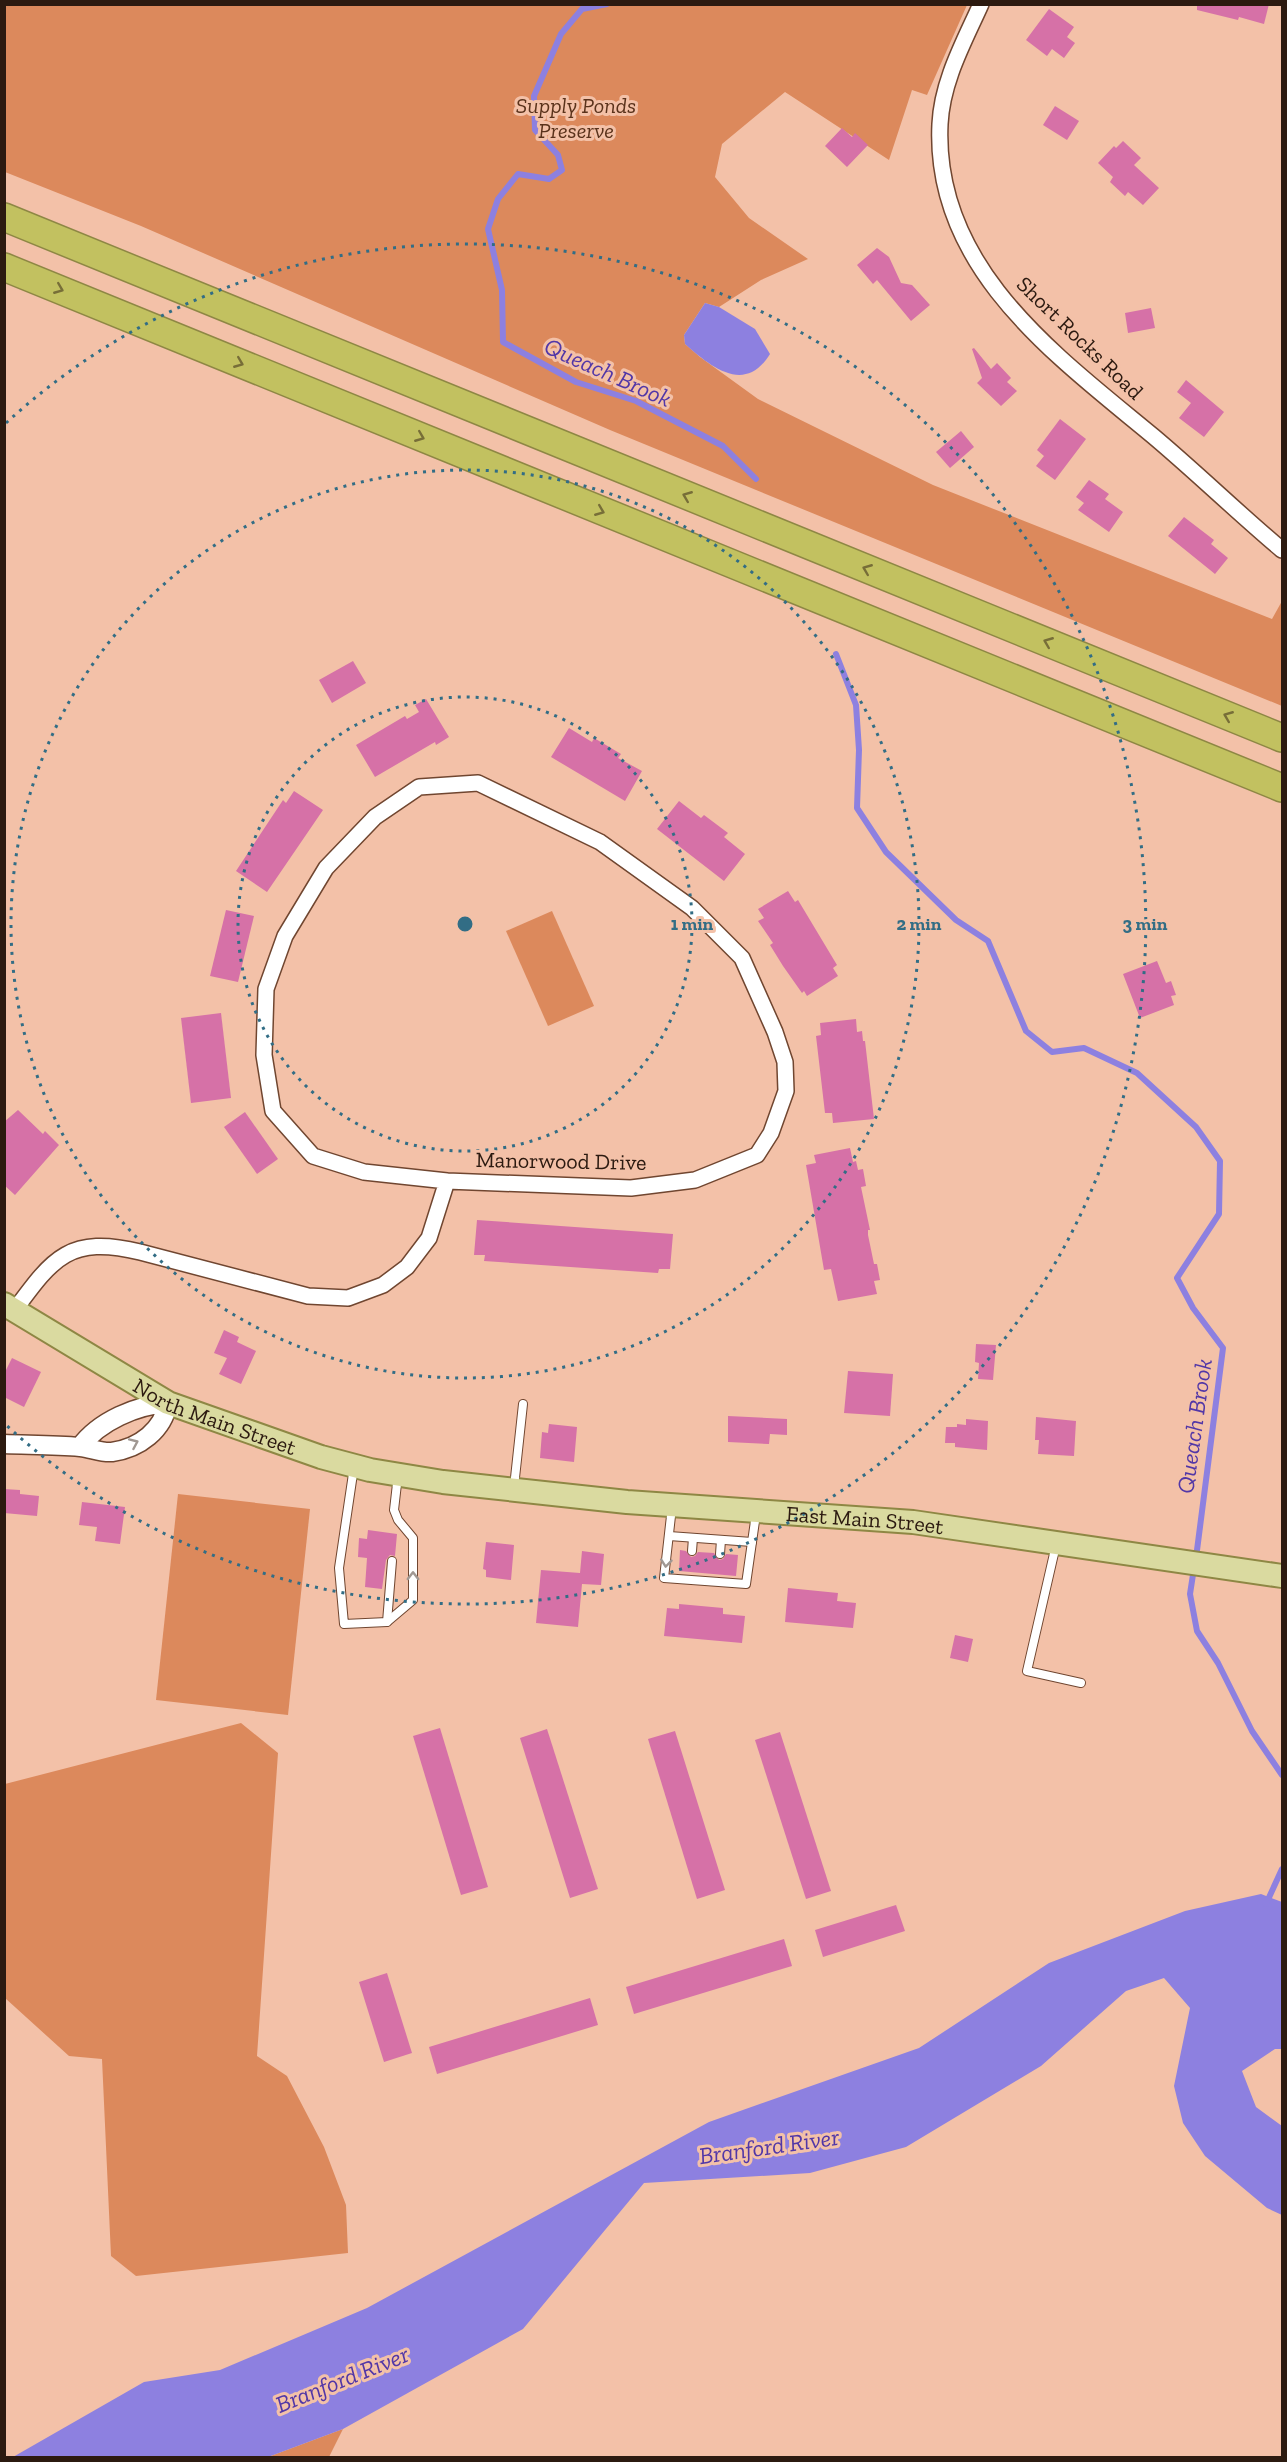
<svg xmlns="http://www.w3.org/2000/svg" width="1287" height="2462" font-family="'Zilla Slab',serif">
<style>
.green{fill:#dc895c}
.water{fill:#8d80e0}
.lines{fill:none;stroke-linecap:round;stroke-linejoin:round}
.stream{stroke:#8d80e0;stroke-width:6}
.building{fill:#d671a7}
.service-casing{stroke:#704630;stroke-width:10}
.minor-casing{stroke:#704630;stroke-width:18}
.tertiary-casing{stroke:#704630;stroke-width:21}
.primary-casing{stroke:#8e8744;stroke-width:26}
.motorway-casing{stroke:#8e8744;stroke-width:30}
.service{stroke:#fff;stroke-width:8}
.minor{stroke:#fff;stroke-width:15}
.tertiary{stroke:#fff;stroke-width:18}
.primary{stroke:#dadaa0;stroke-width:22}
.motorway{stroke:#c2c160;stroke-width:27}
.oneway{stroke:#776e38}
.oneway2{stroke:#a09893}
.ring{fill:none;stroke:#326d85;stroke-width:3;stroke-dasharray:3 6}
.labels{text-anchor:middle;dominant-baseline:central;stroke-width:6;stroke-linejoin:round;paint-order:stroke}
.park-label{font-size:22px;font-style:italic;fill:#5a321b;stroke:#f3c1a8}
.street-label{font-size:22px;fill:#2c1a10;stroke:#f3c1a8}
.water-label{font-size:24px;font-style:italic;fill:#5237a7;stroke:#f3c1a8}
.centre{fill:#326d85;stroke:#f3c1a8;stroke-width:3}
.ring-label{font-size:18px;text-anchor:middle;font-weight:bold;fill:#326d85;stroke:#f3c1a8;stroke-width:6;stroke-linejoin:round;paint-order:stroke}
</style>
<rect width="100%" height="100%" fill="#f3c1a8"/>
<!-- green -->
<g class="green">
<polygon points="4,5 967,5 927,95 912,90 889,160 785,92 722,144 715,177 749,218 808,259 761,280 719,307 705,303 684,335 685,344 700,357 758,399 933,485 1272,619 1282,601 1282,706 610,430 141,226 5,172"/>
<polygon points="552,911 594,1006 548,1026 506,931"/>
<polygon points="178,1494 310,1509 288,1715 156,1700"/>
<polygon points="241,1723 278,1753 257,2056 287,2076 324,2147 346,2205 348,2253 136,2276 111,2256 102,2059 69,2056 5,1998 5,1784"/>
<polygon points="343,2429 329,2457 268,2457"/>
</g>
<!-- water -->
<g class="water">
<path d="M 705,303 L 719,307 L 755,329 L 770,354 C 745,395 711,367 685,344 L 684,335 Z"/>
<polygon points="1261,1894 1282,1902 1282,2049 1275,2049 1242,2071 1256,2107 1282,2126 1282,2215 1267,2208 1205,2156 1183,2123 1174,2086 1190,2008 1164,1978 1126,1991 1041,2066 906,2147 810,2173 644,2183 523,2329 343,2429 268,2457 13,2457 144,2382 220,2370 367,2308 709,2122 919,2048 1049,1963 1185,1911"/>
</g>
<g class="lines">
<!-- stream -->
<g class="stream">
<polyline points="607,4 582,9 561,34 534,96 535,130 558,155 562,170 549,179 518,174 498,199 488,229 502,290 503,342 576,382 636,401 723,446 756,479"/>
<polyline points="836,654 856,705 859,750 857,808 886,852 956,920 988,941 1026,1031 1052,1052 1084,1048 1137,1073 1196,1127 1220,1161 1219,1214 1177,1278 1193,1308 1223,1348 1196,1558"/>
<polyline points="1194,1568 1190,1594 1197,1631 1218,1663 1252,1731 1282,1775"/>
<polyline points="1266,1904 1282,1869"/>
</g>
</g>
<!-- building -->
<g class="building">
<polygon points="1197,4 1269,4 1264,24 1239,17 1238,20 1197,10"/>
<polygon points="1049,9 1074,27 1067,37 1075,43 1064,58 1052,49 1047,56 1026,40"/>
<polygon points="1055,106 1079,121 1067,140 1043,125"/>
<polygon points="842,128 852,137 855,133 868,145 847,167 825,146"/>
<polygon points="1123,141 1141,158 1134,165 1159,188 1143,205 1128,192 1125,196 1110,182 1113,177 1098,163 1114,146 1116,148"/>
<polygon points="877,248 889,257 901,283 912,285 930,305 911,321 877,280 873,284 857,265"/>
<polygon points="1151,308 1155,328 1128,333 1125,313"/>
<polygon points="974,348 991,369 997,363 1011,378 1007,382 1017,391 1001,406 977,383 982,378 972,349"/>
<polygon points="1186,380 1224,412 1204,437 1179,418 1191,403 1177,392"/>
<polygon points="1060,419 1086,439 1055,480 1036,466 1044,456 1037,450"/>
<polygon points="961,431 974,447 950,468 936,452"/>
<polygon points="1089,480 1109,494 1105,499 1123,512 1109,532 1078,510 1084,503 1076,497"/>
<polygon points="1184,517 1214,540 1211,544 1228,558 1215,574 1168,536"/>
<polygon points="353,661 366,683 332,703 319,680"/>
<polygon points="426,699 449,737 436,745 435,742 375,777 356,745 405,716 407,719 419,712 415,705"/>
<polygon points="569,728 592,742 594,738 621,754 618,758 642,771 625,801 551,757"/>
<polygon points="294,791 323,810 267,892 236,871 283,800 286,803"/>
<polygon points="679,801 701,818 704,815 728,833 724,837 745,854 724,881 657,829"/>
<polygon points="788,891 795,902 798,900 837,965 833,968 838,976 807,996 804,991 802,993 783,966 770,945 773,943 758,921 764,918 758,909"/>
<polygon points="226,910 254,916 238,982 210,976"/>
<polygon points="1157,961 1166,983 1171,981 1176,995 1171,996 1174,1005 1140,1018 1123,974"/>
<polygon points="221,1013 231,1098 191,1103 181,1018"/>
<polygon points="856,1019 857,1032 862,1031 863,1041 865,1041 874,1119 833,1123 832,1113 825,1113 816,1036 821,1035 820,1023"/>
<polygon points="18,1110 43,1134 45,1131 59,1145 15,1195 4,1185 4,1122"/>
<polygon points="245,1112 278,1159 257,1174 224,1127"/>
<polygon points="850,1148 853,1162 856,1161 858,1170 863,1169 866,1186 861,1187 870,1230 868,1230 868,1235 874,1264 877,1264 880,1280 874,1281 877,1294 838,1301 831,1269 824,1270 806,1165 816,1163 814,1155"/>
<polygon points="477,1220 673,1234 670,1269 659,1269 658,1273 484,1261 485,1255 474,1255"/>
<polygon points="224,1330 239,1337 237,1342 256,1351 241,1384 219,1374 227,1358 214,1353"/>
<polygon points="976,1344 996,1345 993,1380 978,1379 979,1363 975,1362"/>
<polygon points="12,1358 41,1372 24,1407 4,1397 4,1374"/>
<polygon points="848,1371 893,1374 890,1416 844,1413"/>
<polygon points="728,1416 787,1419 787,1435 770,1434 769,1444 728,1442"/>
<polygon points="1036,1417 1076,1421 1074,1456 1038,1454 1039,1440 1035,1440"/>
<polygon points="966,1419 988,1421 987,1450 955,1447 955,1443 945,1443 946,1427 957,1427 957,1424 966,1425"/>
<polygon points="549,1424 577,1427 574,1462 540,1458 542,1432 548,1433"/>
<polygon points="4,1489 20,1490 20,1494 39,1496 37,1516 4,1513"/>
<polygon points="82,1502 125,1507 120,1544 95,1541 97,1527 79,1525"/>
<polygon points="368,1530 397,1534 395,1556 390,1555 386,1560 382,1589 365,1587 367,1558 358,1557 359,1538 367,1539"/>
<polygon points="486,1542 514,1545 511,1580 486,1577 486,1570 483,1569"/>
<polygon points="680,1550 686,1551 691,1557 695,1556 698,1552 714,1553 719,1560 723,1559 726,1554 738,1555 736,1576 679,1571"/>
<polygon points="582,1551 604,1554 601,1585 582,1584 578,1627 536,1623 541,1570 580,1573"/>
<polygon points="788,1588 838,1593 837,1601 856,1603 853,1628 785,1622"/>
<polygon points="679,1604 723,1608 723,1614 745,1616 742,1643 664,1636 667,1608 679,1609"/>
<polygon points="955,1635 973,1639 968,1662 950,1658"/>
<polygon points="440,1728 488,1887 461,1895 413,1736"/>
<polygon points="547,1729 598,1889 570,1898 520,1738"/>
<polygon points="675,1731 725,1890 697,1899 648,1739"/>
<polygon points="780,1732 831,1891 806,1899 755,1740"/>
<polygon points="896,1905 905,1931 823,1957 815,1930"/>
<polygon points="784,1939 792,1966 634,2014 626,1987"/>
<polygon points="387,1973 412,2053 384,2062 359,1982"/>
<polygon points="590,1998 598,2025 437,2074 429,2047"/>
</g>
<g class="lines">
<!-- service casing -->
<g class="service-casing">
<g id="service">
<polyline points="354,1467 339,1568 344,1624 387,1622 413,1600 413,1538 398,1520 394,1510 398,1475"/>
<polyline points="514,1487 523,1404"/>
<polyline points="672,1507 664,1578 746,1584 756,1514"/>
<polyline points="669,1536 752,1542"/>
<polyline points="1056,1545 1027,1671 1081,1683"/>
<polyline points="692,1551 693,1538"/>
<polyline points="720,1554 721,1540"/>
<polyline points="387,1622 392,1561"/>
</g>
</g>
<!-- minor casing -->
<g class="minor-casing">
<g id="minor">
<path d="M 981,4 C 964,42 942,81 940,124 C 933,267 1054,354 1153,436 C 1197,473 1238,513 1282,550"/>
<path d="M 14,1311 C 53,1258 69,1235 140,1252 L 308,1296 L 348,1298 L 383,1285 L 407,1267 L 429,1238 L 447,1181 L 631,1188 L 695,1180 L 757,1155 L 771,1133 L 786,1091 L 785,1062 L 775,1032 L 742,958 L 692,908 L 600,842 L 478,783 L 419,787 L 375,817 L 326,868 L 285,936 L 266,989 L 264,1055 L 273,1111 L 313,1156 L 364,1172 L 447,1181"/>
</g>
</g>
<!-- tertiary casing -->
<g class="tertiary-casing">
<path id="tertiary" d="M 4,1444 C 29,1445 55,1445 80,1447 C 91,1448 101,1453 112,1452 C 140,1448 163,1430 168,1403 C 137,1405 99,1421 80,1447"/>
</g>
<!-- primary casing -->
<g class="primary-casing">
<g id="primary">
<path id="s1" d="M 4,1304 L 168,1403 L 321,1457 L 370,1470 L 443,1482 L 627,1502 L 913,1522 L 1282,1576"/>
</g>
</g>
<!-- motorway casing -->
<g class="motorway-casing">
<g id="motorway">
<polyline points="4,217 1282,738"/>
<polyline points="4,267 1282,788"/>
</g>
</g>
<!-- service -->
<use href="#service" class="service"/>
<!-- minor -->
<use href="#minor" class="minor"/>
<!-- tertiary -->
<use href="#tertiary" class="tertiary"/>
<!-- primary -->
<use href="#primary" class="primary"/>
<!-- motorway -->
<use href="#motorway" class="motorway"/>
</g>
<!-- one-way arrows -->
<defs><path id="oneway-chevron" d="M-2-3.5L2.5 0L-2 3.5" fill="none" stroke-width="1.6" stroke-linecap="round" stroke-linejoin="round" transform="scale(1.5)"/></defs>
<g class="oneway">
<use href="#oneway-chevron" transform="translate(59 289) rotate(22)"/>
<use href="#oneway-chevron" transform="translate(239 363) rotate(22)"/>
<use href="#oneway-chevron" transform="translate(420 437) rotate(22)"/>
<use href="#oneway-chevron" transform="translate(687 496) rotate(-158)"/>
<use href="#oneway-chevron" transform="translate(600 511) rotate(22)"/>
<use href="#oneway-chevron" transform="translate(867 569) rotate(-158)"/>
<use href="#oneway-chevron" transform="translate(1048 642) rotate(-158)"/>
<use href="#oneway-chevron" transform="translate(1228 716) rotate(-158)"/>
</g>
<g class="oneway2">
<use href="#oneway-chevron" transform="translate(134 1443) rotate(-24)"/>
<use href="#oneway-chevron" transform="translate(666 1563) rotate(96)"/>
<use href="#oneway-chevron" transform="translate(413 1576) rotate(-90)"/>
</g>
<!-- distance rings -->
<g class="ring">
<circle cx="465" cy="924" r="227"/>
<circle cx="465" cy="924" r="454"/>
<path d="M6 423A680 680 0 1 1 6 1425"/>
</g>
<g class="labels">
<!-- park labels -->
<g class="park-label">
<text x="576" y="105">Supply Ponds<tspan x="576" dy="25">Preserve</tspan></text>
</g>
<!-- street labels -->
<g class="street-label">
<text transform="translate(1080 338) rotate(44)">Short Rocks Road</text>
<text transform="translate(561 1161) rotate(1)">Manorwood Drive</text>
<text stroke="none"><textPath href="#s1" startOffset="240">North Main Street</textPath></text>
<text stroke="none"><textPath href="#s1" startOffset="902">East Main Street</textPath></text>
</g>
<!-- water labels -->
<g class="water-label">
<text transform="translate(608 372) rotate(24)">Queach Brook</text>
<text transform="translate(1194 1426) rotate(-82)">Queach Brook</text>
<text transform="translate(769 2146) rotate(-8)">Branford River</text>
<text transform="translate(342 2379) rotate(-22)">Branford River</text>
</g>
</g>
<circle cx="465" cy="924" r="9" class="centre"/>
<g class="ring-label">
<text x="692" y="930">1 min</text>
<text x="919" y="930">2 min</text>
<text x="1145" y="930">3 min</text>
</g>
<!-- border -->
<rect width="1287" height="2462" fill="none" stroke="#2c1a10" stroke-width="12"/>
</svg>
